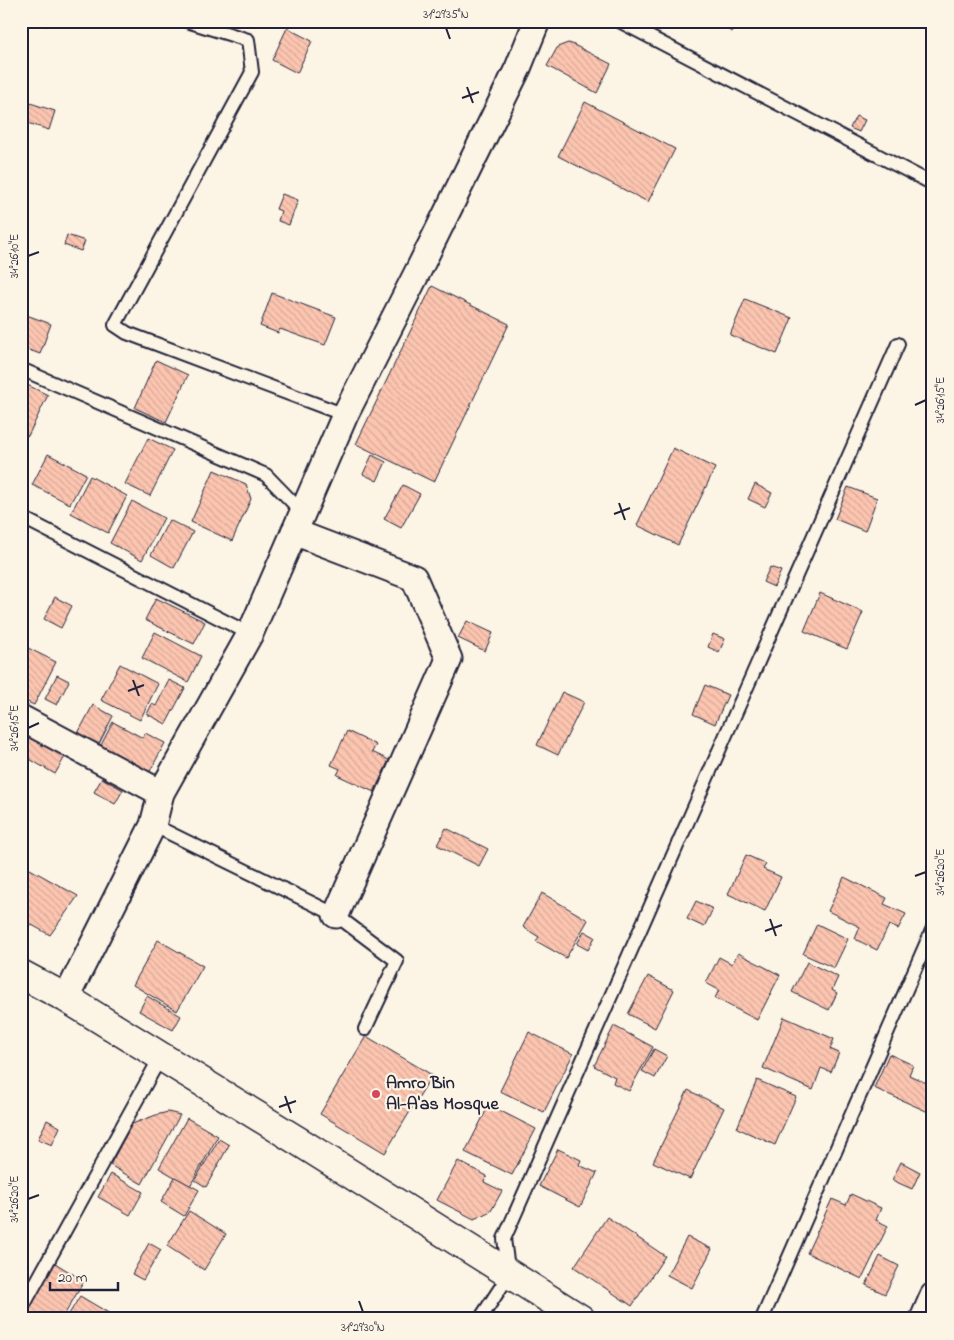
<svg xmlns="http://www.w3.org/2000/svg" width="954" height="1340" font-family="'Indie Flower',sans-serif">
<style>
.building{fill:url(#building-back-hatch);stroke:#22223b}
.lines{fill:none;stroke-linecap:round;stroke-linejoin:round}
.service-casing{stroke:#22223b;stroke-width:16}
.minor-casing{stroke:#22223b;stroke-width:29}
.tertiary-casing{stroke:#22223b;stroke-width:31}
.service{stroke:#fcf5e5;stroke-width:12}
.minor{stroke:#fcf5e5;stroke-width:25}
.tertiary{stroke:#fcf5e5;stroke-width:28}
.ticks{fill:none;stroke:#22223b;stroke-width:2}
.poi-dot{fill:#d1495b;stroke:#fcf5e5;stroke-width:2}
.labels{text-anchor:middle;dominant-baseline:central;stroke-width:4.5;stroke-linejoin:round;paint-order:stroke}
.poi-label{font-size:18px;font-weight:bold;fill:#22223b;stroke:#fcf5e5;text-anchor:start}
.neatline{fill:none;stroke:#22223b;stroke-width:2}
.ticks-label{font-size:12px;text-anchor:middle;fill:#22223b}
</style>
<defs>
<pattern id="building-back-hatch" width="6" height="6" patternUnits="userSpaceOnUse" patternTransform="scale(1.25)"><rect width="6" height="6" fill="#fcc5b0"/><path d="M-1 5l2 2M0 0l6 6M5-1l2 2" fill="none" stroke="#d8a998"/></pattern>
</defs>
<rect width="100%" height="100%" fill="#fcf5e5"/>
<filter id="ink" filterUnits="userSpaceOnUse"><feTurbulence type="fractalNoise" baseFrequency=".02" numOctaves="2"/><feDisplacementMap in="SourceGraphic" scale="10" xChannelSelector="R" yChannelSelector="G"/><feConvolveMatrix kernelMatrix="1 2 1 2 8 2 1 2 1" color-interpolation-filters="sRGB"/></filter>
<g filter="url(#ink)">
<!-- building -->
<g class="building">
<polygon points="35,21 49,21 47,26 34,22"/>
<polygon points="713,21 738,21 732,32"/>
<polygon points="287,28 312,41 297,73 272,60"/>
<polygon points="568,43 572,44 611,64 597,93 547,66 557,48 560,46"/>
<polygon points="27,102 55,111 49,130 21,121"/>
<polygon points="585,102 675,149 648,202 558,156"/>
<polygon points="856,116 865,120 859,132 850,128"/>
<polygon points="282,194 298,200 289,225 278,221 281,211 276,209"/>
<polygon points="67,235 85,241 81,251 64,245"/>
<polygon points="432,286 509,324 434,482 356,444"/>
<polygon points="272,293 336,317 325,345 280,329 278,333 260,326"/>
<polygon points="745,299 792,318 777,354 730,335"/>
<polygon points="21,313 51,324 40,354 21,347"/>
<polygon points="156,360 188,375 166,422 135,408"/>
<polygon points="21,382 48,395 28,436 21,433"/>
<polygon points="148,438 173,450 150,496 125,484"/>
<polygon points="673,448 715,468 678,545 637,525"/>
<polygon points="48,454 86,474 70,504 32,485"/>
<polygon points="372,455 386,462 377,481 363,474"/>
<polygon points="214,470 246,484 251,499 232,541 191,522"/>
<polygon points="90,476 127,496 108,533 71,513"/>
<polygon points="755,484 772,493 765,507 748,499"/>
<polygon points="403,485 420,494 401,528 384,519"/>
<polygon points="848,487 877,498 865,531 835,519"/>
<polygon points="132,501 164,518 142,560 110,543"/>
<polygon points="169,520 193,532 174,568 151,555"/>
<polygon points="770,567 781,571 774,587 763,582"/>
<polygon points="820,593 863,612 847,649 804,631"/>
<polygon points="55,597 72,606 61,628 44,619"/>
<polygon points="156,598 205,622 194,644 145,620"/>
<polygon points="467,621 493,633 485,651 458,638"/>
<polygon points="155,632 201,656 188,682 142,658"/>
<polygon points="713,634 725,639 719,652 708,647"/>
<polygon points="24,646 56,662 34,705 21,699 21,652"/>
<polygon points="120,664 158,684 140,720 101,700"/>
<polygon points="57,675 69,681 57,705 45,699"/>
<polygon points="169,680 185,688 166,724 147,714 152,704 156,706"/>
<polygon points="705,685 728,695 715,724 693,714"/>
<polygon points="562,692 584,702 558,755 537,745"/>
<polygon points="93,705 113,716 97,748 76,737"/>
<polygon points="113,722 143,738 145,733 165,743 148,775 99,749"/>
<polygon points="347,731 376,745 372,752 389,760 374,792 337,775 340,769 331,765"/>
<polygon points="30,733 66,755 55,774 21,754 21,748"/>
<polygon points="102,778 123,790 115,804 94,792"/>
<polygon points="446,828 488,849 479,866 437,845"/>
<polygon points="746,855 766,864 763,869 781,877 765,911 728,894"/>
<polygon points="21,864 78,896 50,935 21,919"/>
<polygon points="844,877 887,898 884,904 906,914 898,929 889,925 877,950 855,939 860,927 828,911"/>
<polygon points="542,893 588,920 566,958 536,941 539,937 523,927"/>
<polygon points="696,901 713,909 704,927 687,919"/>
<polygon points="817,924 848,939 834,968 803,954"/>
<polygon points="584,931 595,937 588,950 577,944"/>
<polygon points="158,940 203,966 177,1011 133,985"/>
<polygon points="738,953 780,975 757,1020 715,998 719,990 706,983 719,957 732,964"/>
<polygon points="807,962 838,977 832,990 837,993 829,1010 792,992"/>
<polygon points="648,976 674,990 655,1028 628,1014"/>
<polygon points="147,996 181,1016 173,1030 139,1011"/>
<polygon points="784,1017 834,1039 830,1049 839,1053 831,1072 821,1068 813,1090 763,1068"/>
<polygon points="614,1026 653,1047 629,1091 613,1083 615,1077 594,1066"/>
<polygon points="529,1032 573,1054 544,1112 500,1091"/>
<polygon points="366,1036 432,1075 385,1153 320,1114"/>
<polygon points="654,1049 667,1056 655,1078 642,1071"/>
<polygon points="889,1054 913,1065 909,1075 933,1086 933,1114 874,1088"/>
<polygon points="757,1080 796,1097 775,1145 737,1128"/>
<polygon points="688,1090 724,1108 690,1179 653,1162"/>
<polygon points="489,1105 536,1129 512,1175 465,1152"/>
<polygon points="168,1112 180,1115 142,1184 110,1165 132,1124 156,1115"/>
<polygon points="187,1118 218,1136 190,1186 159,1168"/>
<polygon points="47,1120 60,1127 52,1145 38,1139"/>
<polygon points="219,1139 229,1145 206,1187 195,1180"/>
<polygon points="558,1149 581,1160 579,1165 597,1173 580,1207 539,1186"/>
<polygon points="458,1161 487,1176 484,1182 502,1191 491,1211 474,1219 437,1200"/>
<polygon points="901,1162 920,1172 912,1189 892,1180"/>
<polygon points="111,1174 143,1192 130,1215 98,1197"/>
<polygon points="175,1177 199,1190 184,1216 161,1202"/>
<polygon points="851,1194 881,1208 876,1220 888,1226 862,1279 807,1253 832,1199 846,1205"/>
<polygon points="189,1211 226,1234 204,1270 167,1246"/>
<polygon points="607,1217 665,1256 632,1306 574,1267"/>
<polygon points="687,1237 712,1249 692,1288 667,1275"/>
<polygon points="149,1243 161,1250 143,1280 132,1274"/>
<polygon points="880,1256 899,1266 885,1294 866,1285"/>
<polygon points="55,1263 84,1281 62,1319 22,1319"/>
<polygon points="80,1296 117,1318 116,1319 66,1319"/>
</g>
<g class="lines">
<!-- service casing -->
<g class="service-casing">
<g id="service">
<polyline points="187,21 248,40 252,72 115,325 127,333 345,415"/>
<polyline points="619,21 933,184"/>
<polyline points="21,369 266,475 302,512"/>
<polyline points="21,517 250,634"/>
<polyline points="153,825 336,915 397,961 365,1029"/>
<polyline points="21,1310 161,1056"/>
<polyline points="480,1319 509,1275 504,1239 898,344"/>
<polyline points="762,1319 933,928"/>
</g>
</g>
<!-- minor casing -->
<g class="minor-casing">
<g id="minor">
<polyline points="294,532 414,578 449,659 336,915"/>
<polyline points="21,718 161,793"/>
<polyline points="66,998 153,825 161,793 250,634 345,415 419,269 518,68 537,21"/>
<polyline points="923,1319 933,1296"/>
</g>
</g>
<!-- tertiary casing -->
<g class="tertiary-casing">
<polyline id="tertiary" points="21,974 66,998 303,1144 581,1319"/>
</g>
<!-- service -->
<use href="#service" class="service"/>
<!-- minor -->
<use href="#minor" class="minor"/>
<!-- tertiary -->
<use href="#tertiary" class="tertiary"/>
</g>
</g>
<!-- ticks -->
<path class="ticks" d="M 446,28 L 450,39M 467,87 L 473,103M 462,98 L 479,92M 28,256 L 39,252M 915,405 L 926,400M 619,503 L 625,520M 614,514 L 630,508M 133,680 L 139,696M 128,691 L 144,685M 28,728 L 39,723M 915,876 L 926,872M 770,919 L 776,936M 765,931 L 782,925M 285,1096 L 291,1113M 279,1107 L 296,1101M 28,1199 L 39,1195M 359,1301 L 363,1312"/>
<!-- markers -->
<circle class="poi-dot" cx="376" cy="1094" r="5"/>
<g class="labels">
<!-- poi labels -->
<g class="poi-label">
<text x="386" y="1084">Amro Bin<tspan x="386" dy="21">Al-A'as Mosque</tspan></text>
</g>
</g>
<!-- margin -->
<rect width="954" height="1340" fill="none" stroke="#fcf5e5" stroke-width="55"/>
<!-- scale -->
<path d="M50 1282v8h68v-8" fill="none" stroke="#22223b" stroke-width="2.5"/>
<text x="58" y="1282" font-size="15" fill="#22223b" stroke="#fcf5e5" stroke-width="4" paint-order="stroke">20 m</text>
<rect x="28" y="28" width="898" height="1284" class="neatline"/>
<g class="ticks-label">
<text x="446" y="18">31°29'35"N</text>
<text transform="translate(14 256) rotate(-90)" y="4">34°26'10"E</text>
<text transform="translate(940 400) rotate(-90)" y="4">34°26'15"E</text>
<text transform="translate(14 728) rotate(-90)" y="4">34°26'15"E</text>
<text transform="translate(940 872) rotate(-90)" y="4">34°26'20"E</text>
<text transform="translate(14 1199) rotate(-90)" y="4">34°26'20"E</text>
<text x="363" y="1331">31°29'30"N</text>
</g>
</svg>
